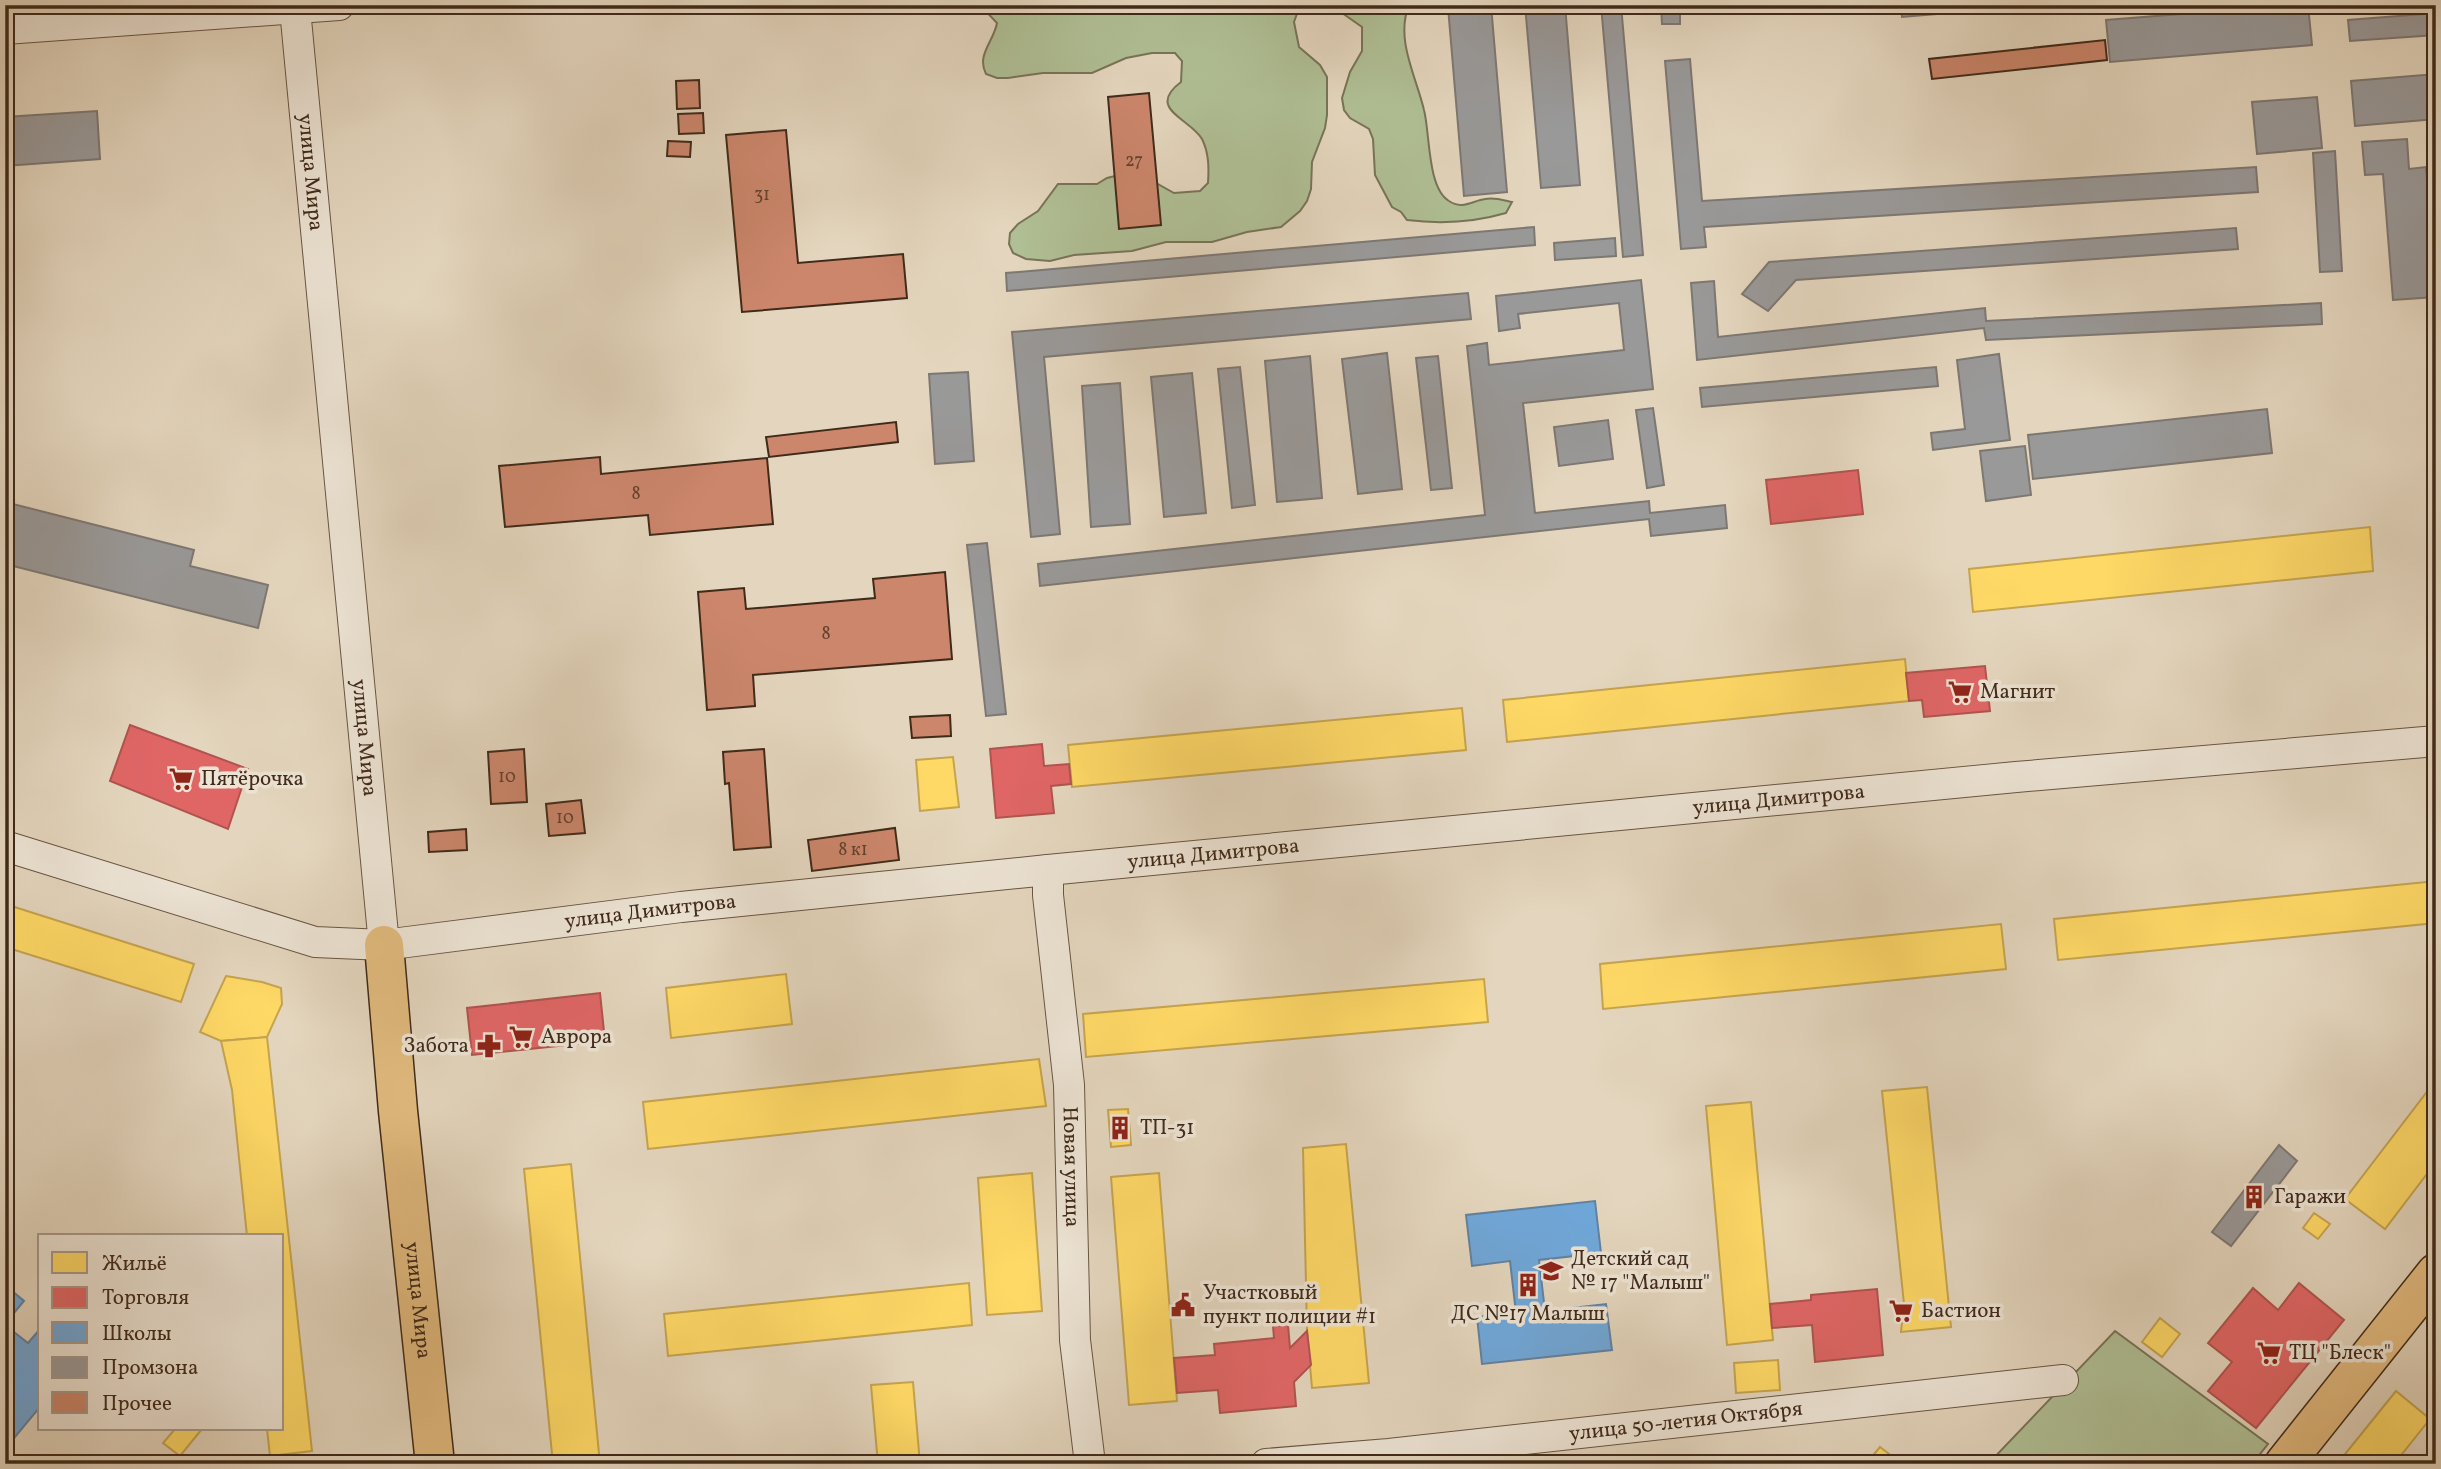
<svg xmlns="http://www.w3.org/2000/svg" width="2441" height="1469" font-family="Vollkorn,serif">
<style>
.green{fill:#b0bf95;stroke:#787458;stroke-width:2}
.homes{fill:#ffd966;stroke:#c6a44f;stroke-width:2}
.shops{fill:#e06666;stroke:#b0544f;stroke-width:2}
.schools{fill:#6fa8dc;stroke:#6182a2;stroke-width:2}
.industry{fill:#999;stroke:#7e7873;stroke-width:2}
.building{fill:#cc866c;stroke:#402a1a;stroke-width:2}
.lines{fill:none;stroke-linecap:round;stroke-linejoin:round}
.minor-casing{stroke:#695543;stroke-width:32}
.major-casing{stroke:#402a1a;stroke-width:41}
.minor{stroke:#ede4d5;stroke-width:30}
.major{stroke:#e2bb7f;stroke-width:38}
.labels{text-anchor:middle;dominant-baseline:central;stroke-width:7;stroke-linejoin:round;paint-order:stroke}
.number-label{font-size:18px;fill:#63412e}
.street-label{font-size:21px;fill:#402a1a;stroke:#ede4d5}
.poi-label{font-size:21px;fill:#402a1a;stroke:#ede4d5;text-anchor:start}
</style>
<rect width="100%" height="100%" fill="#e4d6be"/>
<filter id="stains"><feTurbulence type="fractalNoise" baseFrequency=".00286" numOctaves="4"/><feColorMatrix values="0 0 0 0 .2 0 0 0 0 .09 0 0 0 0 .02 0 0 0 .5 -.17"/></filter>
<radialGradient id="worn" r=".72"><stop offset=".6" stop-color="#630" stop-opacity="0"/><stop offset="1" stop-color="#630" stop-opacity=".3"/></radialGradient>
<!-- green -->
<g class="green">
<path d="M 980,5 L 1409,5 C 1395,39 1416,76 1424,110 C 1430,132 1427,188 1449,201 C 1462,210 1472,201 1485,199 C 1494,197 1503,200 1512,202 L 1506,213 C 1475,222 1439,224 1407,220 L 1401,212 L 1392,207 L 1375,175 L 1373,139 L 1369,129 L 1350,118 L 1344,110 L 1342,98 L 1350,72 L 1362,51 L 1362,27 L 1342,13 L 1298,11 L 1294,22 L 1299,47 L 1320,65 L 1327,77 L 1327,115 L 1325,128 L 1312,162 L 1311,189 L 1307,201 L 1300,211 L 1281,227 L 1247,232 L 1212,242 L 1166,242 L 1132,251 L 1074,255 L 1050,261 L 1026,259 L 1013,253 L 1009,244 L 1010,233 L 1018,224 L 1038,211 L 1058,184 L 1097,184 L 1107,178 L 1119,175 L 1147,178 L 1174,193 L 1200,191 L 1208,183 C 1209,168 1209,153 1202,139 C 1191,119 1145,109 1181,82 L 1182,61 L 1175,53 L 1152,53 L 1126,58 L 1092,73 L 1043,73 L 1008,78 L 997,78 L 986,74 C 976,55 994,41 997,23 Z"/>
<polygon points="2115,1331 2268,1444 2252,1464 1988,1464"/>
</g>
<!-- homes -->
<g class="homes">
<polygon points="2370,527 2373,571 1973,612 1969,569"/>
<polygon points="1905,659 1909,701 1507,742 1503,700"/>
<polygon points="1462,708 1466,750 1072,787 1068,745"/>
<polygon points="953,757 959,807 920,811 916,760"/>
<polygon points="2436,881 2436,923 2058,960 2054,919"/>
<polygon points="5,904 194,964 181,1002 5,947"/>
<polygon points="2001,924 2006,969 1603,1009 1600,964"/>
<polygon points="786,974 792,1024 671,1038 666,988"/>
<polygon points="226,976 262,982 281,988 282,1004 267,1037 221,1041 200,1032"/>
<polygon points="1484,979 1488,1022 1086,1057 1083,1014"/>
<polygon points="267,1037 312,1451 270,1456 267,1429 282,1429 282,1236 247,1236 232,1090 221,1041"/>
<polygon points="1039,1059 1046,1106 648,1149 643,1102"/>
<polygon points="2436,1080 2436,1162 2385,1229 2345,1199"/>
<polygon points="1927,1087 1951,1327 1901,1332 1904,1304 1882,1091"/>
<polygon points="1751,1102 1773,1340 1727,1345 1706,1106"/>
<polygon points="1128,1109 1131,1145 1111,1147 1108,1110"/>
<polygon points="1346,1144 1369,1383 1312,1388 1307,1331 1303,1148"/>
<polygon points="571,1164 597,1433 600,1464 553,1464 524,1169"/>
<polygon points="1032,1173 1042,1311 987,1315 978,1178"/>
<polygon points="1159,1173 1177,1401 1129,1405 1111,1177"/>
<polygon points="2314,1213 2330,1224 2318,1239 2303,1228"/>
<polygon points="969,1283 972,1325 668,1356 664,1314"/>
<polygon points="2160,1318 2180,1334 2162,1357 2142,1342"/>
<polygon points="1778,1360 1780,1390 1736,1393 1734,1363"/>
<polygon points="913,1382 920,1464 878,1464 871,1385"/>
<polygon points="2396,1391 2430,1419 2394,1464 2337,1464"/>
<polygon points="175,1429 202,1429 180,1456 163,1443"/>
<polygon points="1880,1447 1902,1464 1866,1464"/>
</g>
<!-- shops -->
<g class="shops">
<polygon points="1858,470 1863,514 1771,524 1766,480"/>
<polygon points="1985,666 1990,711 1924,717 1922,700 1909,701 1906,673"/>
<polygon points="130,725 248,769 228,829 110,781"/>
<polygon points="1042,744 1044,766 1069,764 1071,784 1051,786 1054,813 996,818 990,749"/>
<polygon points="600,993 605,1041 472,1055 467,1008"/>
<polygon points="2299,1283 2344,1320 2256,1428 2208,1391 2232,1362 2208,1343 2253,1288 2278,1310"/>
<polygon points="1877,1289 1883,1355 1815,1362 1812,1325 1772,1328 1770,1304 1811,1300 1811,1295"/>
<polygon points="1288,1325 1290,1348 1307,1331 1311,1365 1294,1382 1296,1406 1220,1413 1218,1390 1177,1393 1174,1358 1215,1355 1214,1344 1274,1338 1273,1326"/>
</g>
<!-- schools -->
<g class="schools">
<polygon points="1595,1201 1601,1253 1539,1260 1545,1311 1606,1304 1612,1350 1482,1364 1477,1317 1516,1313 1510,1261 1472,1266 1466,1215"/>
<polygon points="5,1285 24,1301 5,1324"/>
<polygon points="5,1325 28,1343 40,1329 40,1407 5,1449 5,1369 14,1358 5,1351"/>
</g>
<!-- industry -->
<g class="industry">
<polygon points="1466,5 1491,5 1507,192 1464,196 1448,7"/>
<polygon points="1525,5 1565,5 1580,185 1541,188"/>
<polygon points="1601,5 1621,5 1643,255 1623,257"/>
<polygon points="1661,5 1680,5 1680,24 1662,24"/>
<polygon points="1901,5 2047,5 1902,17"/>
<polygon points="2205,5 2308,5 2312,45 2110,62 2106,20 2206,12"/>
<polygon points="2436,13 2436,35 2350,41 2348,20"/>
<polygon points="1690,59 1702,201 2256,167 2258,192 1704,227 1706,247 1681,249 1665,61"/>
<polygon points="2436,74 2436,119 2355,126 2351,81"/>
<polygon points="2317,97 2322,148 2257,154 2252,102"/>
<polygon points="97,111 100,159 5,166 5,117"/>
<polygon points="2407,139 2409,169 2426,167 2436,297 2393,300 2383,174 2365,175 2362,142"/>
<polygon points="2335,151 2342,271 2320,272 2313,153"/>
<polygon points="1534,227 1535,245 1007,291 1006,273"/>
<polygon points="2236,228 2238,249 1796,280 1768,311 1742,294 1769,262"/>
<polygon points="1615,238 1616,256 1555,260 1554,243"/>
<polygon points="1641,280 1653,389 1523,403 1535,513 1649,501 1650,513 1725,505 1727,528 1651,536 1649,519 1040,586 1038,564 1485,515 1467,346 1487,343 1489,365 1624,350 1619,303 1518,314 1520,328 1499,331 1496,296"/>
<polygon points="1714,281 1718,337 1985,308 1986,321 2321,303 2322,324 1986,340 1984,328 1697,360 1691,283"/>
<polygon points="1468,293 1471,319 1044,357 1060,534 1031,537 1012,332"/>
<polygon points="1387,353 1402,489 1358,494 1342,359"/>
<polygon points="1999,354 2010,440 1933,450 1931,433 1965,429 1957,360"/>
<polygon points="1310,356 1322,498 1277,502 1265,361"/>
<polygon points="1438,356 1452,488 1431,490 1416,358"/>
<polygon points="1240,367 1255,505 1232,508 1218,369"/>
<polygon points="1936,367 1938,386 1702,407 1700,388"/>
<polygon points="968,372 974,461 935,464 929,374"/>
<polygon points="1192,373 1206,513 1164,517 1151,377"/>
<polygon points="1120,383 1130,524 1091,527 1082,386"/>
<polygon points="1653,408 1664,485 1647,488 1636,410"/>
<polygon points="2267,409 2272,453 2033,479 2028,435"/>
<polygon points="1608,420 1613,459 1559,466 1554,427"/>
<polygon points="2025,446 2031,495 1986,501 1980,451"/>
<polygon points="5,502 194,550 190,566 268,585 258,628 5,564"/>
<polygon points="987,543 1006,714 986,716 967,545"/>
<polygon points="2279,1145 2297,1161 2231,1246 2212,1232"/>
</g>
<!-- building -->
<g class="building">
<polygon points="2105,40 2107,60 1932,79 1929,59"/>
<polygon points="699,80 700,108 677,109 676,81"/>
<polygon points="1149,93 1161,225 1119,229 1108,97"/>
<polygon points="703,113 704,133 679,134 678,114"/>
<polygon points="786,130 798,263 903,254 907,298 742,312 726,135"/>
<polygon points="668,141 691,142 690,157 667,156"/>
<polygon points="896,422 898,442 769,457 766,437"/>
<polygon points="600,457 601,474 767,458 773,524 650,535 648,515 505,527 499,466"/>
<polygon points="945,572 952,659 753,675 755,706 707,710 698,592 744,588 746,609 875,598 873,579"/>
<polygon points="950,715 951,736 912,738 910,717"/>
<polygon points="524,749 527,802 491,804 488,752"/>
<polygon points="764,749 771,847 734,850 729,783 725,784 723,752"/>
<polygon points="581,800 585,833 549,836 546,804"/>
<polygon points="895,828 899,860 812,871 808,840"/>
<polygon points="466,829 467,850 429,852 428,832"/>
</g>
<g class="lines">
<!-- minor casing -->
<g class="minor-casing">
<g id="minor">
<path id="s1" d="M 295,9 L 384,945"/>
<polyline points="5,29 339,5"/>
<path id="s2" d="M 5,846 L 315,942 L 384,945 L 681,907 L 1048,870 L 2016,777 L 2436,741"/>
<path id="s3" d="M 1048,870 L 1048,895 L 1069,1085 L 1075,1340 L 1090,1464"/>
<path id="s4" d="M 1266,1464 L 1389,1454 L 2063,1380"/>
</g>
</g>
<!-- major casing -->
<g class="major-casing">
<g id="major">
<path id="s5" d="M 384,945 L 398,1111 L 435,1464"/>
<polyline points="2284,1464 2436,1273"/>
</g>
</g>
<!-- minor -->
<use href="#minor" class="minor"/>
<!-- major -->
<use href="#major" class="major"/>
</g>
<!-- icons -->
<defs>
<g id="supermarket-bare" transform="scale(1.89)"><path d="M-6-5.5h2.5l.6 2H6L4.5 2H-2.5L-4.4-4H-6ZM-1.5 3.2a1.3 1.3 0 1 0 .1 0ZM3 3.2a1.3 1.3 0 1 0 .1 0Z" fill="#8f2418" stroke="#ede4d5" stroke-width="2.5" paint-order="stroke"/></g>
<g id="pharmacy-bare" transform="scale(1.89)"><path d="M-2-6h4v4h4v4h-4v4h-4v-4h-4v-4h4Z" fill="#8f2418" stroke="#ede4d5" stroke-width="2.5" paint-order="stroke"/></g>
<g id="building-bare" transform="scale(1.89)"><path d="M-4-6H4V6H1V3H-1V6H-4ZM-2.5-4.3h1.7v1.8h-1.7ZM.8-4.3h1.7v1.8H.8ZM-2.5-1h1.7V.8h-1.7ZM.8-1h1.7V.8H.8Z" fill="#8f2418" stroke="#ede4d5" stroke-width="2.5" paint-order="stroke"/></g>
<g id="school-bare" transform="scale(1.89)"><path d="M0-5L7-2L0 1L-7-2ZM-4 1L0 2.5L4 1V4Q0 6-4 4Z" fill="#8f2418" stroke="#ede4d5" stroke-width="2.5" paint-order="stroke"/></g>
<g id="civic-bare" transform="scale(1.89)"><path d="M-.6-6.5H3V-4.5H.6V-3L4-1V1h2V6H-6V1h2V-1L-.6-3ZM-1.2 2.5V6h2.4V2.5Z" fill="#8f2418" stroke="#ede4d5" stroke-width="2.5" paint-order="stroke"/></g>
</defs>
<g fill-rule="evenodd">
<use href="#supermarket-bare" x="1960" y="692"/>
<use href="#supermarket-bare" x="181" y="779"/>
<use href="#supermarket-bare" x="521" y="1037"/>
<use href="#pharmacy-bare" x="489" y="1046"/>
<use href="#building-bare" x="1120" y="1128"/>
<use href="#building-bare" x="2254" y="1197"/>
<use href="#school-bare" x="1551" y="1271"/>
<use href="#building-bare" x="1528" y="1285"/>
<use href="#civic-bare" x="1183" y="1305"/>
<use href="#supermarket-bare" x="1901" y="1311"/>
<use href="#supermarket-bare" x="2269" y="1353"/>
</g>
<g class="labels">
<!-- number labels -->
<g class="number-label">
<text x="1134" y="161">27</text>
<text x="762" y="195">31</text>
<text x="636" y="494">8</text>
<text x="826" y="634">8</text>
<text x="507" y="777">10</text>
<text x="565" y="818">10</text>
<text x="853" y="850">8 к1</text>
</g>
<!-- street labels -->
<g class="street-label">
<text stroke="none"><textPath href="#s1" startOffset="164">улица Мира</textPath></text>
<text stroke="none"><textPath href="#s1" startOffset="732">улица Мира</textPath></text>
<text stroke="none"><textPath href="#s2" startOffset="1796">улица Димитрова</textPath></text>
<text stroke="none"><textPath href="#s2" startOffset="1228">улица Димитрова</textPath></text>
<text stroke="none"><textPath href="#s2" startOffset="662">улица Димитрова</textPath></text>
<text stroke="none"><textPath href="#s3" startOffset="298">Новая улица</textPath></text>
<text stroke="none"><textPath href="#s5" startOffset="357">улица Мира</textPath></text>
<text stroke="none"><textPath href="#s4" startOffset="422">улица 50-летия Октября</textPath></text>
</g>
<!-- poi labels -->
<g class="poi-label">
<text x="1980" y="692">Магнит</text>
<text x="201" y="779">Пятёрочка</text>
<text x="541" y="1037">Аврора</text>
<text x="469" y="1046" text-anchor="end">Забота</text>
<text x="1140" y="1128">ТП-31</text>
<text x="2274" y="1197">Гаражи</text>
<text x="1571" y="1259">Детский сад<tspan x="1571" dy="24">№ 17 "Малыш"</tspan></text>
<text x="1203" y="1293">Участковый<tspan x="1203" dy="24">пункт полиции #1</tspan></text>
<text x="1921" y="1311">Бастион</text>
<text x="1528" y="1314" text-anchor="middle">ДС №17 Малыш</text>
<text x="2289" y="1353">ТЦ "Блеск"</text>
</g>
</g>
<!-- margin -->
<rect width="2441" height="1469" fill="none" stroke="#e4d6be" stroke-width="28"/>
<rect x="7" y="7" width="2427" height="1455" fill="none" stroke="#402a1a" stroke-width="3.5"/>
<rect x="14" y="14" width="2413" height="1441" fill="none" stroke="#402a1a" stroke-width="2"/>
<!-- legend -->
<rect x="38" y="1234" width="245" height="196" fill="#ede4d5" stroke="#a89a8a" stroke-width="2"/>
<rect x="52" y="1252" width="35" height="21" fill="#ffd966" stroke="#a89a8a" stroke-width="2"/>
<text x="102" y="1270" font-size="21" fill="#402a1a">Жильё</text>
<rect x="52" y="1287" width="35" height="21" fill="#e06666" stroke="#a89a8a" stroke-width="2"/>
<text x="102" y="1304" font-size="21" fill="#402a1a">Торговля</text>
<rect x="52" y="1322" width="35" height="21" fill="#6fa8dc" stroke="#a89a8a" stroke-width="2"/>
<text x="102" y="1340" font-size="21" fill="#402a1a">Школы</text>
<rect x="52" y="1357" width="35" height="21" fill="#999999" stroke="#a89a8a" stroke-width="2"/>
<text x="102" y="1374" font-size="21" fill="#402a1a">Промзона</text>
<rect x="52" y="1392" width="35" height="21" fill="#cc866c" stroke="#a89a8a" stroke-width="2"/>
<text x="102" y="1410" font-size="21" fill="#402a1a">Прочее</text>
<rect width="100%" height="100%" filter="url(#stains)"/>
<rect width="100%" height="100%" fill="url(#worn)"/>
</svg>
